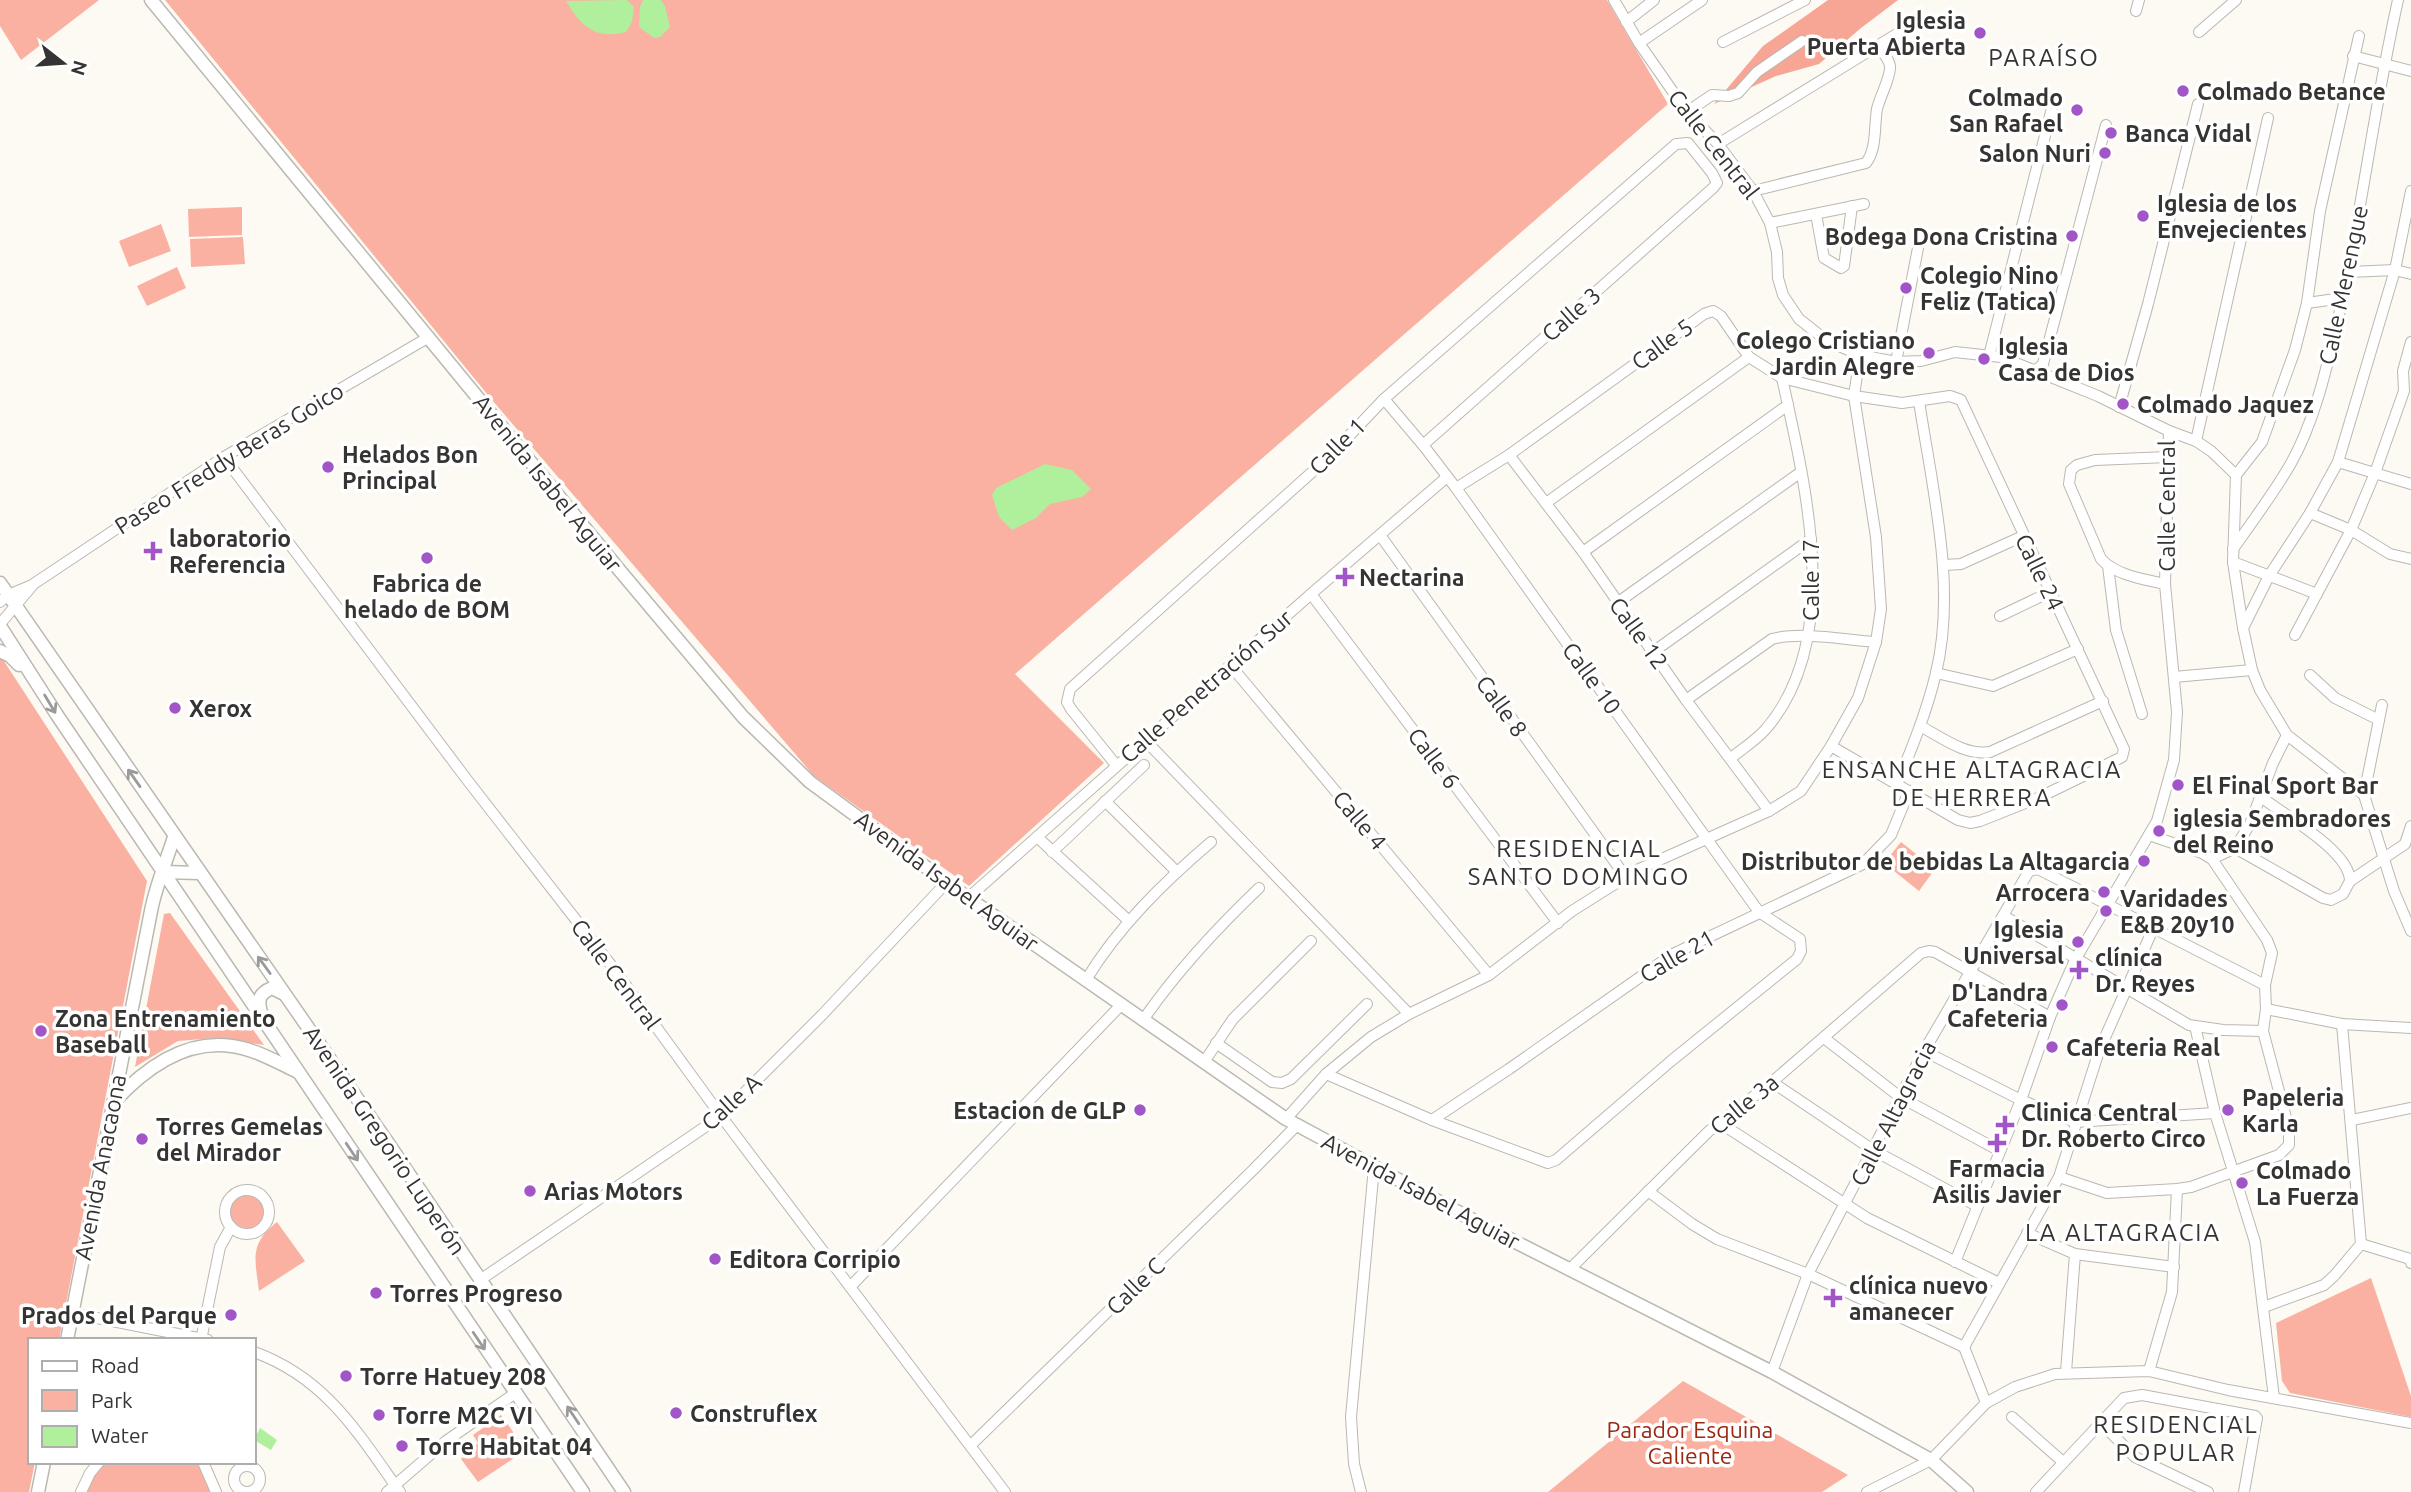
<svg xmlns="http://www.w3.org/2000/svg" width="2411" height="1492" font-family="Ubuntu,sans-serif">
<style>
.green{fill:#fab1a1}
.forest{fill:#f7a594}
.water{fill:#b0ef9c}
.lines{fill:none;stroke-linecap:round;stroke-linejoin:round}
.minor-casing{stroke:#bbb8b2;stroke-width:12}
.major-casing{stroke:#bbb8b2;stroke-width:15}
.minor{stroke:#fff;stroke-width:10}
.major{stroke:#fff;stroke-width:12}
.oneway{stroke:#9a9a98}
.poi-dot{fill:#a255c7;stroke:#fff;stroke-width:2.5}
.labels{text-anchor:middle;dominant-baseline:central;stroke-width:7;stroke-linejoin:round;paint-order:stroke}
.poi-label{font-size:23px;font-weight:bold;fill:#353432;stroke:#fff;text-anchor:start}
.street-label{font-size:23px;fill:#353432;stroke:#fff}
.park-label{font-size:23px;fill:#9c2711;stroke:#fff}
.neighbourhood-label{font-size:24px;letter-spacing:2px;fill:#353432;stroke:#fff}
</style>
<rect width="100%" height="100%" fill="#fdfaf3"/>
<!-- green -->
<g class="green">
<polygon points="0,0 99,0 21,60 0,26"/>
<polygon points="165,0 1607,0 1668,104 1015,674 1104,763 969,886 814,776 492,400"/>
<polygon points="242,207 242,235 189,237 188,209"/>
<polygon points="161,224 171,251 129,267 119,241"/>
<polygon points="243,237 245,264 191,267 190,239"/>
<polygon points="177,267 186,288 147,306 137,286"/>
<polygon points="0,655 147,881 59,1340 30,1340 30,1462 35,1462 29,1492 0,1492"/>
<polygon points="1901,842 1935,869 1919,891 1884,863"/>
<polygon points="170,913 264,1045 215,1038 178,1041 135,1067 164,914"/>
<circle cx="247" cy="1211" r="17"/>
<path d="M 277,1222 L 305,1261 L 259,1291 C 255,1259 249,1244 277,1222 Z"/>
<polygon points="2371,1278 2411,1396 2411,1417 2290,1393 2282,1381 2276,1323"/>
<polygon points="1683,1381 1848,1475 1822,1492 1548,1492"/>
<polygon points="501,1415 526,1450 478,1482 461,1459 478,1443 473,1435"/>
<polygon points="103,1462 200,1462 213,1492 83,1492"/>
</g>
<!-- forest -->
<polygon class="forest" points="1828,0 1898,0 1861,28 1819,64 1776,76 1714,104 1763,46"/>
<!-- water -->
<g class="water">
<path d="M 627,0 L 634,7 L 632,22 L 626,32 C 595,40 581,26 566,1 Z"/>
<polygon points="643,0 661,0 665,6 670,27 660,37 654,38 639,27 640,7"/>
<polygon points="1045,464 1072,470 1091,489 1082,497 1050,504 1036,518 1012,530 999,517 992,495 996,488"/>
<polygon points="260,1428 277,1440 271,1450 254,1440"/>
</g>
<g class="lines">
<!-- minor casing -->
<g class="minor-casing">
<g id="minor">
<polyline points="1614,0 1639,43 1687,112 1718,144 1753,191 1770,223 1777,252 1778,278 1783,295 1799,319 1827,341 1860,355 1896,362 1921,361 1955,352 2001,357 2098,396 2169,431 2196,441 2211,451 2236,475 2233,562 2243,628 2252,670 2260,690 2287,735 2364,795 2394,891 2411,931"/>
<polyline points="2136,11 2139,0"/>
<polyline points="1626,22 1654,0"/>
<polyline points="2199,32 2236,0"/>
<polyline points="1723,42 1805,0"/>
<polyline points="1639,43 1702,0"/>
<polyline points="2353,56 2411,71"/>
<polyline points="1687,112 1712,95 1729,96 1738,93 1757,72 1802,41"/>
<polyline points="1718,144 1908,27 1943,20"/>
<path d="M 1753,191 L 1866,163 C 1877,149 1874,126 1877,109 C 1880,96 1891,77 1890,66 C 1889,59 1883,53 1879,47"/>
<polyline points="1816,214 1824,258 1841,268 1844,266 1852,206"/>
<polyline points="1770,223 1864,204"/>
<polyline points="2349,272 2395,270 2411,274"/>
<polyline points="2307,303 2343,298"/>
<polyline points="1989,356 2053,104"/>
<polyline points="1896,362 1918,248"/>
<polyline points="2036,370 2043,364 2106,125"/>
<polyline points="2119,407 2148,304 2198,104"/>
<polyline points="2196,441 2268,118"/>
<polyline points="1509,455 1583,552 1686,700 1769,811"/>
<polyline points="224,457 468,781 611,965 721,1116 1005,1492"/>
<polyline points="2338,462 2411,484"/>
<polyline points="2236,475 2262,442 2295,350 2307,303 2320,211 2359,36"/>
<polyline points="1456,488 1509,455 1704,314 1713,311 1721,316 1749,357 1782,378 1854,396 1902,403 1950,396 1961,400 2124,749 2122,757 2038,798 1980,821 1970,823 1958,820 1831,746"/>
<polyline points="1546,503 1749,357"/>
<polyline points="2310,513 2351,530 2390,554 2411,559"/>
<polyline points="1380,535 1625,876"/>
<path d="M 2233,549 C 2252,522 2273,494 2290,465 C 2314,423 2326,371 2337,324 C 2361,217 2374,107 2398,0"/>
<polyline points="1583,552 1788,405"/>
<polyline points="2233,562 2317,594"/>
<polyline points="1944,565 1961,564 2023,536"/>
<polyline points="2108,566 2116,630 2142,714"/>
<path d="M 2165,584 C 2144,579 2117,576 2101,559 L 2069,484 L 2071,470 L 2077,465 L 2095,460 L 2168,457"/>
<polyline points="1311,594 1558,923"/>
<polyline points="0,602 8,595 32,585 224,457 429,337"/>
<polyline points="1617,603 1801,472"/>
<polyline points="2000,616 2050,592"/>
<polyline points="0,624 32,586"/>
<polyline points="2243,628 2269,576 2310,513 2338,462 2395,270 2411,191"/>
<polyline points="2295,635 2351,530 2375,473 2404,391 2403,371 2411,342"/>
<polyline points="1653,652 1811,539"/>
<polyline points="1231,666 1489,975"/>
<polyline points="1936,673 1993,686 2078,649"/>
<polyline points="2310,675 2335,698 2379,720"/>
<polyline points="2174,677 2252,670"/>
<path d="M 1686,700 L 1772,639 C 1801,631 1845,640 1876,642"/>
<path d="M 1920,726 C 1941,737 1965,756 1990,752 L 2103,701"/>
<polyline points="1145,740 1409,1014"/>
<path d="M 1731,758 C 1742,749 1755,741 1765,730 C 1845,639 1805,484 1782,378"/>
<polyline points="1116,765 1071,709 1067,702 1070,689 1330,456 1384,399 1676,144 1688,143 1712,173 1717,183 1713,188 1423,445"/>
<path d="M 1897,784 C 1912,748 1927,711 1936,673 C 1957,586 1932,488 1919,401"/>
<polyline points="2364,795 2382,705"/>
<path d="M 2261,797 C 2284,815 2350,851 2350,881"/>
<polyline points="1105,801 1177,872"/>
<polyline points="1037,837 1129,921"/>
<polyline points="2235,848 2323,898 2331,900 2343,894 2350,881"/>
<polyline points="1052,852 1144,765"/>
<polyline points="2212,859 2235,848 2250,824 2273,763 2287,735"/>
<polyline points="2350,881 2405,844 2411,826"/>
<polyline points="968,898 1311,594 1447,477"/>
<polyline points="2004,916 2189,1025 2223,1030 2263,1031"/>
<path d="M 1086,980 C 1118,927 1164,882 1211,842"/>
<polyline points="2266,1009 2342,1024 2411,1028"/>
<path d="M 1143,1020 C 1177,971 1216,929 1259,888"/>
<polyline points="2195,1026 2215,1113 2255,1242 2274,1398"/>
<polyline points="1824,1038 1900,1097 2000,1151"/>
<polyline points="1216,1043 1272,1082 1282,1083 1291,1079 1367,1004"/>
<polyline points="1924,1051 2021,1100 2075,1122 2215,1113"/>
<polyline points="1204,1062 1233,1019 1311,941"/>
<polyline points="1326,1074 1432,1120 1548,1163 1556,1160 1671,1061 1797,959 1801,951 1800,939 1759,912 1456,488 1423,445 1384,399"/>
<polyline points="1772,1082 1873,1150 1977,1206"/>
<polyline points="1286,1119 1326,1074 1371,1037 1409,1014 1489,975 1572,911 1637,870 1769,811 1801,791 1831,746 1858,698 1876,642 1881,609 1876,537 1854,396 1860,355"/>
<polyline points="1432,1120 1509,1069 1673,954 1863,864 1891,835 1909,791"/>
<polyline points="2352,1120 2411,1108"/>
<polyline points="1720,1123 1867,1218 1999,1283"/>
<polyline points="2059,1177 2107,1193 2177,1189 2191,1187 2279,1155 2289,1145 2289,1129 2263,1031 2266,1009 2265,985 2272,953 2267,940 2212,859 2202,853 2149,835"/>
<circle cx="247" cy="1212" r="22"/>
<polyline points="1648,1191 1692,1224 1717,1239 1808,1274 1964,1347"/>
<polyline points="2027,1233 2075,1254 2174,1267"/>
<polyline points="2361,1244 2410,1259 2411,1263"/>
<polyline points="1955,1262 2021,1100 2050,1017 2075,960 2157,821 2174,760 2177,712 2165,584 2169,431"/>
<polyline points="1570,1269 1709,1131 1772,1082 1921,953 1929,951 1935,952 2050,1017"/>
<polyline points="480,1280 721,1116 822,1015 947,882"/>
<polyline points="850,1287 1121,1005"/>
<polyline points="2264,1307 2324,1285 2334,1276 2361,1244 2342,1024"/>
<polyline points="72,1313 208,1340"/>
<polyline points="201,1340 220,1247 231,1227"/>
<polyline points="1964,1347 2059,1177 2099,1051 2153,929"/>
<polyline points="1964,1347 1986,1403"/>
<path d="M 254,1352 C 326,1378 358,1433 400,1492"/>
<polyline points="2149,1371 2172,1292 2177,1189"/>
<polyline points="1772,1372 1808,1274 1924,1051 2029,871 2038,869 2265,985"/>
<polyline points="2066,1372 2075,1254"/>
<polyline points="2012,1417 2063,1462"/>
<polyline points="2101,1423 2135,1457 2208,1492"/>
<polyline points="971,1445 1253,1170 1296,1126"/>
<polyline points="203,1462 216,1492"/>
<circle cx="247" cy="1479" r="13"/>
<polyline points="81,1492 90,1473 99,1462"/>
<polyline points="387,1492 446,1441 514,1394"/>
<polyline points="1361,1492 1354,1464 1351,1417 1374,1167"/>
<polyline points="1867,1492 1931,1460 1986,1403 2015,1387 2055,1374 2149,1371 2228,1390 2411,1423"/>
<polyline points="2036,1492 2124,1398 2142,1395 2255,1416 2257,1418 2244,1492"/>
</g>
</g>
<!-- major casing -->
<g class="major-casing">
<g id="major">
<polyline points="151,0 621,572 743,717 810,782 968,898 1286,1119 1484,1226 1772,1372 1931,1460 1967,1492"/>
<polyline points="0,583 388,1143 624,1492"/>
<polyline points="0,626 57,715 583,1492"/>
<polyline points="0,651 10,656 19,665"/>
<polyline points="163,872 199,873"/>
<path d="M 261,1012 C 257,999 260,993 272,988 L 284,994"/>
<path d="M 113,1103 C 143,1070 184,1039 232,1046 C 255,1049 277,1062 298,1072"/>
<path d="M 67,1340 L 151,911 C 156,885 166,862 174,837"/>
<polyline points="38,1492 44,1462"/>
</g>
</g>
<!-- minor -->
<use href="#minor" class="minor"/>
<!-- major -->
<use href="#major" class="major"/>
</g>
<!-- one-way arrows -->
<defs><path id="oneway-shaft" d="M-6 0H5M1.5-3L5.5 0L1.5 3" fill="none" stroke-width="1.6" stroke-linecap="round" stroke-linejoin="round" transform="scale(1.75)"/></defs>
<g class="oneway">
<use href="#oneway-shaft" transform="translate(50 704) rotate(59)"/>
<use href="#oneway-shaft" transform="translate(134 778) rotate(-125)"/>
<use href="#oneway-shaft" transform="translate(264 965) rotate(-126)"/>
<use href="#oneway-shaft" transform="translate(352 1152) rotate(56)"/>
<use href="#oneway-shaft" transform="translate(479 1341) rotate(56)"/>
<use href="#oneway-shaft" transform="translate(573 1415) rotate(-124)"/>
</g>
<!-- markers -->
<g class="poi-dot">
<circle cx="1980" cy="33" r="7"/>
<circle cx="2183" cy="91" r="7"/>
<circle cx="2077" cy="110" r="7"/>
<circle cx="2111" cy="133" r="7"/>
<circle cx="2105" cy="153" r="7"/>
<circle cx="2143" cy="216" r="7"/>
<circle cx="2072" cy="236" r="7"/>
<circle cx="1906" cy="288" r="7"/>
<circle cx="1929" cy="353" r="7"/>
<circle cx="1984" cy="359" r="7"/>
<circle cx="2123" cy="404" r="7"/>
<circle cx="328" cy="467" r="7"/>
<path d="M149.5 540.5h7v7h7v7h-7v7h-7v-7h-7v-7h7z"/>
<circle cx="427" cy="558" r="7"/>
<path d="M1341.5 566.5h7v7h7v7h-7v7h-7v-7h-7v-7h7z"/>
<circle cx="175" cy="708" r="7"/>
<circle cx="2178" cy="785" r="7"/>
<circle cx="2159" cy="831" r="7"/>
<circle cx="2144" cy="861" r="7"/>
<circle cx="2104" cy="892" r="7"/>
<circle cx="2106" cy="911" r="7"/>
<circle cx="2078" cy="942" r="7"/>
<path d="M2075.5 959.5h7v7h7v7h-7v7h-7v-7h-7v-7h7z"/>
<circle cx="2062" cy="1005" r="7"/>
<circle cx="41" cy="1031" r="7"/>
<circle cx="2052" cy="1047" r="7"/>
<circle cx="1140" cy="1110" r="7"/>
<circle cx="2228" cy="1110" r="7"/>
<path d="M2001.5 1114.5h7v7h7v7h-7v7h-7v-7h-7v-7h7z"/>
<circle cx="142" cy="1139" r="7"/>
<path d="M1993.5 1132.5h7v7h7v7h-7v7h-7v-7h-7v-7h7z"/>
<circle cx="2242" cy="1183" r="7"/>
<circle cx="530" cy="1191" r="7"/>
<circle cx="715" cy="1259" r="7"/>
<circle cx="376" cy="1293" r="7"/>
<path d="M1829.5 1287.5h7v7h7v7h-7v7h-7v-7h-7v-7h7z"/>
<circle cx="231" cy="1315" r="7"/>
<circle cx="346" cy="1376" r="7"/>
<circle cx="676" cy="1413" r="7"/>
<circle cx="379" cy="1415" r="7"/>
<circle cx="402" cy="1446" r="7"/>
</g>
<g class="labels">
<!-- poi labels -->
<g class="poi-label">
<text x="1966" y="20" text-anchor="end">Iglesia<tspan x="1966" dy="26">Puerta Abierta</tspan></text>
<text x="2197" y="91">Colmado Betance</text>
<text x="2063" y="97" text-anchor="end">Colmado<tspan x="2063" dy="26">San Rafael</tspan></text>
<text x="2125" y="133">Banca Vidal</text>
<text x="2091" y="153" text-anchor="end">Salon Nuri</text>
<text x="2157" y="203">Iglesia de los<tspan x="2157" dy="26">Envejecientes</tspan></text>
<text x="2058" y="236" text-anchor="end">Bodega Dona Cristina</text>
<text x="1920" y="275">Colegio Nino<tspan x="1920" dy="26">Feliz (Tatica)</tspan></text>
<text x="1915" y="340" text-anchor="end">Colego Cristiano<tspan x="1915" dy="26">Jardin Alegre</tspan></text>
<text x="1998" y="346">Iglesia<tspan x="1998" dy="26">Casa de Dios</tspan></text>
<text x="2137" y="404">Colmado Jaquez</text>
<text x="342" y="454">Helados Bon<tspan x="342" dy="26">Principal</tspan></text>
<text x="169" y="538">laboratorio<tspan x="169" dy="26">Referencia</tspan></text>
<text x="1359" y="577">Nectarina</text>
<text x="427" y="583" text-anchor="middle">Fabrica de<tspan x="427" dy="26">helado de BOM</tspan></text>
<text x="189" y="708">Xerox</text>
<text x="2192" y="785">El Final Sport Bar</text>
<text x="2173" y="818">iglesia Sembradores<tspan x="2173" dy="26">del Reino</tspan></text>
<text x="2130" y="861" text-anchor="end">Distributor de bebidas La Altagarcia</text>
<text x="2090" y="892" text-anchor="end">Arrocera</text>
<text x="2120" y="898">Varidades<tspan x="2120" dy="26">E&amp;B 20y10</tspan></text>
<text x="2064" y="929" text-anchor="end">Iglesia<tspan x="2064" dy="26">Universal</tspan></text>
<text x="2095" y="957">clínica<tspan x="2095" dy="26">Dr. Reyes</tspan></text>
<text x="2048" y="992" text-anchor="end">D'Landra<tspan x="2048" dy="26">Cafeteria</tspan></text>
<text x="55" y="1018">Zona Entrenamiento<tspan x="55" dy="26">Baseball</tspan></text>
<text x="2066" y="1047">Cafeteria Real</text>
<text x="2242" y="1097">Papeleria<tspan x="2242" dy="26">Karla</tspan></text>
<text x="1126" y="1110" text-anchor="end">Estacion de GLP</text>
<text x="2021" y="1112">Clinica Central<tspan x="2021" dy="26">Dr. Roberto Circo</tspan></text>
<text x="156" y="1126">Torres Gemelas<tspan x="156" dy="26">del Mirador</tspan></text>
<text x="1997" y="1168" text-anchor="middle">Farmacia<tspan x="1997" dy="26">Asilis Javier</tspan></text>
<text x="2256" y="1170">Colmado<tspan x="2256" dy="26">La Fuerza</tspan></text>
<text x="544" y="1191">Arias Motors</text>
<text x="729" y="1259">Editora Corripio</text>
<text x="1849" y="1285">clínica nuevo<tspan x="1849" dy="26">amanecer</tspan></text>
<text x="390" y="1293">Torres Progreso</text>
<text x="217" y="1315" text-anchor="end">Prados del Parque</text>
<text x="360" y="1376">Torre Hatuey 208</text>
<text x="690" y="1413">Construflex</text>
<text x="393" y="1415">Torre M2C VI</text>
<text x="416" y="1446">Torre Habitat 04</text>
</g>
<!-- street labels -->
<g class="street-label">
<text transform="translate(1714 144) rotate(52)">Calle Central</text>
<text transform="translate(2343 285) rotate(-78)">Calle Merengue</text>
<text transform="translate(1571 314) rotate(-41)">Calle 3</text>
<text transform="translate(1662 344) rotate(-36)">Calle 5</text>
<text transform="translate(1337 446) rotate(-45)">Calle 1</text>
<text transform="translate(229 458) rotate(-32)">Paseo Freddy Beras Goico</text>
<text transform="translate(548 483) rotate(51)">Avenida Isabel Aguiar</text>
<text transform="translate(2166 506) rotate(-90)">Calle Central</text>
<text transform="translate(2040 572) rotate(64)">Calle 24</text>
<text transform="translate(1810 580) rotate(-90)">Calle 17</text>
<text transform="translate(1639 633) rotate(54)">Calle 12</text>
<text transform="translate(1592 678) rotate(54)">Calle 10</text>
<text transform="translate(1206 686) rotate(-41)">Calle Penetración Sur</text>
<text transform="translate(1502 706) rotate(54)">Calle 8</text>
<text transform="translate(1434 758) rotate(53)">Calle 6</text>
<text transform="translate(1360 820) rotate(50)">Calle 4</text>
<text transform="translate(947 881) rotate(36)">Avenida Isabel Aguiar</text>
<text transform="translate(1677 956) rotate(-30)">Calle 21</text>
<text transform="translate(616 974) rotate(53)">Calle Central</text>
<text transform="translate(731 1102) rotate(-42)">Calle A</text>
<text transform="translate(1744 1104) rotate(-39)">Calle 3a</text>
<text transform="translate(1893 1113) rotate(-63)">Calle Altagracia</text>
<text transform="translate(385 1140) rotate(56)">Avenida Gregorio Luperón</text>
<text transform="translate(100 1167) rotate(-79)">Avenida Anacaona</text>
<text transform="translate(1421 1191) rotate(28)">Avenida Isabel Aguiar</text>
<text transform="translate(1135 1286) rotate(-44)">Calle C</text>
</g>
<!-- park labels -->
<g class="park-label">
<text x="1690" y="1429">Parador Esquina<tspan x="1690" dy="26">Caliente</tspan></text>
</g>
<!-- neighbourhood labels -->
<g class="neighbourhood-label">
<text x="2044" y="57">PARAÍSO</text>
<text x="1972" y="769">ENSANCHE ALTAGRACIA<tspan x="1972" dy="28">DE HERRERA</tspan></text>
<text x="1579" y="848">RESIDENCIAL<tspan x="1579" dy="28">SANTO DOMINGO</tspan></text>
<text x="2123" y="1232">LA ALTAGRACIA</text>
<text x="2176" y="1424">RESIDENCIAL<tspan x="2176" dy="28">POPULAR</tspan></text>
</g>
</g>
<!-- legend -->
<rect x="28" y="1338" width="228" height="126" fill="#ffffff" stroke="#aeaead" stroke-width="2"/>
<rect x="42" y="1361" width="35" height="10" fill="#ffffff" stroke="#aeaead" stroke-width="2"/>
<text x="91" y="1373" font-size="21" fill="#353432">Road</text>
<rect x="42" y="1390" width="35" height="21" fill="#fab1a1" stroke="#aeaead" stroke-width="2"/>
<text x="91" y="1408" font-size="21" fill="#353432">Park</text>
<rect x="42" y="1426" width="35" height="21" fill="#b0ef9c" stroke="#aeaead" stroke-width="2"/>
<text x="91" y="1443" font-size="21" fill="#353432">Water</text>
<!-- north arrow -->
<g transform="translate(63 63) rotate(107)" stroke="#ffffff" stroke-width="5" paint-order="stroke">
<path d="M0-5L12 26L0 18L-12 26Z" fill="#353432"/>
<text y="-10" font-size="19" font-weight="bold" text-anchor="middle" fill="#353432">N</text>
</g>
</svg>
